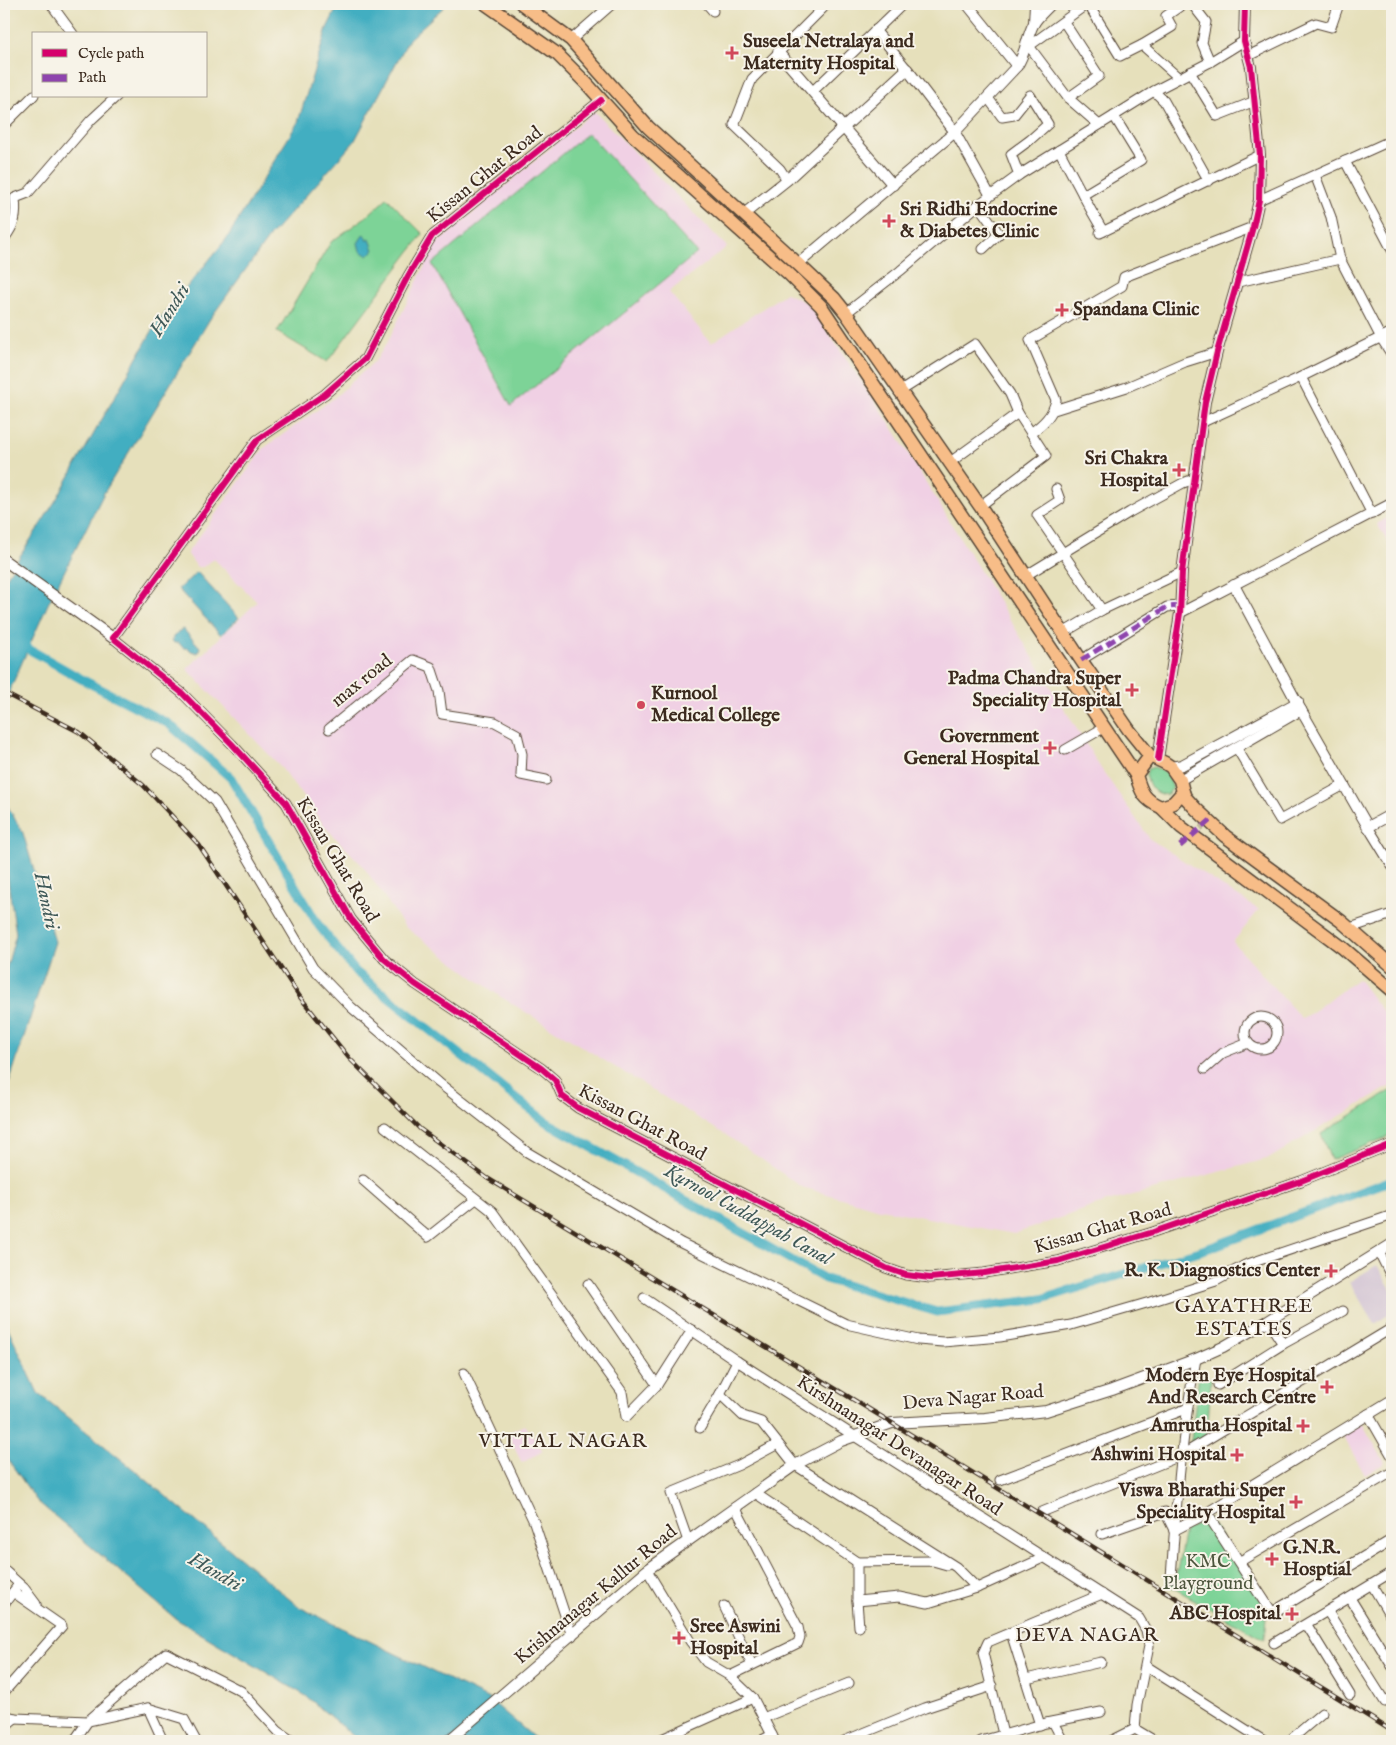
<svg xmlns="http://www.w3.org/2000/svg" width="1396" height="1745" font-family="'IM FELL English',serif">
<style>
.built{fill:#f0d0e4}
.industrial{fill:#cebed1}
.green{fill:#7dd397;stroke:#5c7e5a}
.water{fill:#43aec1;stroke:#3f6c70}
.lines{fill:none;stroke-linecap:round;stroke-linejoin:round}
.canal{stroke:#43aec1;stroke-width:9}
.pedestrian-tunnel{stroke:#c4bc9c;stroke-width:6;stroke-dasharray:6 3;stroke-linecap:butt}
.minor-casing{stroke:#554536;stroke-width:11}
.tertiary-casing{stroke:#554536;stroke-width:12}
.primary-casing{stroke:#554536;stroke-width:15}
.minor{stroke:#fff;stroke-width:9}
.tertiary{stroke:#fff;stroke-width:10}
.primary{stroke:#f7bd88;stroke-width:12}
.rail-casing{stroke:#3b2a1e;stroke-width:4.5}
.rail{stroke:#f7f3e8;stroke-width:2.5;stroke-dasharray:8;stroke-linecap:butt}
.quiet{stroke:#8e44ad;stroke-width:5;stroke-dasharray:10 5;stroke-linecap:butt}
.cycleway-casing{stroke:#f7f3e8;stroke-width:9}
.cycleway{stroke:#d6006c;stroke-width:6}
.poi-dot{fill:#d1495b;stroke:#f7f3e8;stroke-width:2}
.labels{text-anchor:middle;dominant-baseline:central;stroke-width:4;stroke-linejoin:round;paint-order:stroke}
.poi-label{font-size:19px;font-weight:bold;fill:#3b2a1e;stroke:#f7f3e8;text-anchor:end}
.street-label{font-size:19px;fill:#3b2a1e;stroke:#f7f3e8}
.park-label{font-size:19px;fill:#4c543c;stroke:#f7f3e8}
.water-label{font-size:20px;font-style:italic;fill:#3e5857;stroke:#f7f3e8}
.neighbourhood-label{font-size:20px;letter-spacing:1px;fill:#3b2a1e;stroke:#f7f3e8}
</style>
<rect width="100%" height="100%" fill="#f7f3e8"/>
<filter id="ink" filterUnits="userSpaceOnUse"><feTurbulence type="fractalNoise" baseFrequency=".02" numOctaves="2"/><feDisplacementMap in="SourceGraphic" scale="10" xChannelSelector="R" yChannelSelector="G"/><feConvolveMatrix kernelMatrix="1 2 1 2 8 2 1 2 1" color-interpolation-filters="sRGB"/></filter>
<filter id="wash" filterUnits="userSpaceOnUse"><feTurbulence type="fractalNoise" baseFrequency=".0096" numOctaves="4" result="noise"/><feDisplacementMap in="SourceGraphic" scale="20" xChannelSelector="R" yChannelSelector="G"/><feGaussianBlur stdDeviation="1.12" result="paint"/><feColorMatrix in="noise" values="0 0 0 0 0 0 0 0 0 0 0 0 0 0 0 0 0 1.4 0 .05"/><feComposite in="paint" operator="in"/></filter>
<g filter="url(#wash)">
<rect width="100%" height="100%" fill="#e6e0bb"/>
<!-- built -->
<g class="built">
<polygon points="594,111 727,247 669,292 711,343 786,293 809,304 894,430 1100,767 1150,839 1259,910 1233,942 1302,1019 1358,979 1392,1024 1392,1085 1270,1158 1100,1204 1014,1234 880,1209 802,1187 729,1137 501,997 405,927 363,866 326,828 280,766 187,669 257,602 214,559 203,567 197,567 187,553 264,448 334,398 376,360 388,341 435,245"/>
<polygon points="1392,515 1392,549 1377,524"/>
<polygon points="1362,1423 1385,1463 1365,1475 1342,1434"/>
<polygon points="525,1425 543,1451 522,1463 507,1433"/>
</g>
<!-- industrial -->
<polygon class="industrial" points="1377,1265 1392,1291 1392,1312 1375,1324 1349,1282"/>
<!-- green -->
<g class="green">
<polygon points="588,133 697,253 511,406 432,264"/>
<polygon points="387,198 423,234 327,362 277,332 331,242 367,216"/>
<path d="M 1154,767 L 1167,773 L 1173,788 L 1167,795 C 1153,794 1149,787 1146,774 L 1148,769 Z"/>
<polygon points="1392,1090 1392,1135 1331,1160 1321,1134"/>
<polygon points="1199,1373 1211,1379 1207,1438 1190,1449"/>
<polygon points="1209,1518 1267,1608 1264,1639 1170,1586 1176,1576 1185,1530"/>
</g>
<!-- water -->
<g class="water">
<polygon points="339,4 447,4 409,39 354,142 270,236 210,319 104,493 48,604 4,703 4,581 56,500 155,326 227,238 298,122 327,28"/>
<polygon points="364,234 367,241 370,239 374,250 368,256 360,251 358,243"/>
<polygon points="197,572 239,618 221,635 178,589"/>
<polygon points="183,629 200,647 198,653 191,651 188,648 183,648 179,643 174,643 172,640 179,631"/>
<polygon points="4,800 23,833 55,942 4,1098 4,977 16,934 4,854"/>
<polygon points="4,1319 38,1393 132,1468 299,1607 489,1699 538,1741 359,1741 306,1696 176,1619 37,1501 4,1454"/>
</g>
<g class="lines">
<!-- canal -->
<polyline class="canal" points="4,635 85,681 169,724 231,778 319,926 356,972 545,1121 825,1279 937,1312 1042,1299 1209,1248 1392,1180"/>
</g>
</g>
<g filter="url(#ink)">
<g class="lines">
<!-- pedestrian-tunnel -->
<polyline class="pedestrian-tunnel" points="1180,846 1214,817"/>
<!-- minor casing -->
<g class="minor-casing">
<g id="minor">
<polyline points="51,4 73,34"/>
<polyline points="707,4 713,11"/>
<polyline points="1088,4 1120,56 1142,45 1179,78"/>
<polyline points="1192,4 1206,22 1202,43 1210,62"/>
<polyline points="1064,22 1099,76 1068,98"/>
<polyline points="875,30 907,69"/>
<polyline points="571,40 612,4"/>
<polyline points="1026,42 1068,98 1099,125"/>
<polyline points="1142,45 1172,27 1166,16 1179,7 1178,4"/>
<polyline points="1029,46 1087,4"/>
<polyline points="1248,56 1316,23 1331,27 1339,4"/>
<polyline points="1190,72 1217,116 1255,101"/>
<polyline points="813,91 903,4"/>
<polyline points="1154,91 1164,101 1209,181"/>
<polyline points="988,98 1002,117 1014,115 1030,95 1048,124 1030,140 1011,154 1019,175"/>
<polyline points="601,100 432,236 408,276 365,359 325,394 257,440 113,638 182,693 232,744 286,803 351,919 384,959 415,984 541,1068 555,1080 562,1096 578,1108 886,1268 906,1275 930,1278 984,1273 1058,1261 1153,1232 1301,1181 1392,1144"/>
<polyline points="4,125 34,95"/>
<polyline points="955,132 990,195"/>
<polyline points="1059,150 1092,212 1103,231"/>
<polyline points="1345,161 1392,250"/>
<polyline points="1315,175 1331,217 1340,259"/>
<polyline points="787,180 780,169 734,125 752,79 827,4"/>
<polyline points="1083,195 1141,160 1114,116"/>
<polyline points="1259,200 1392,140"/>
<polyline points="978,205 999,234 983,249"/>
<polyline points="1100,233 1260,155"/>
<path d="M 4,239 C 15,224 17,217 15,198 L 28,193 L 91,120 L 117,96"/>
<polyline points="1238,282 1340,259 1381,338 1392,355"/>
<polyline points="846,313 900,271 978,205 1019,175 1154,91 1210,62 1244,41"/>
<polyline points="1301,377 1372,514"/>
<polyline points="899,392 975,344 1010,394 1018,413 949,463"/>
<polyline points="1054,410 1127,387 1185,362 1217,352"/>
<polyline points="1203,422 1301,377 1392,332"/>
<path d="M 1031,433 C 1043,424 1053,415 1056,400 L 1030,340 L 1122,286 L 1124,277 L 1253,227"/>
<polyline points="1056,489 1060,500 1037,515 1102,610 1182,572"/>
<polyline points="980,506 1046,456 1018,413"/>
<polyline points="1025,576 1130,512 1183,483 1194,479"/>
<polyline points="1180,613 1392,503"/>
<polyline points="1063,633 1102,610"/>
<polyline points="1081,660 1167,607 1180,606"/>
<polyline points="329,729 413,660 431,667 439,691 442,714 495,722 517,734 522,754 521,775 546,780"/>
<polyline points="1236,747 1280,820 1344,785"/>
<polyline points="1065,750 1105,727"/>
<polyline points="157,754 181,770 215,802 313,968 351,1007 439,1083 527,1152 681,1243 846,1324 918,1340 943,1342 1000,1337 1071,1325 1150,1302 1216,1281 1245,1265 1390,1216 1392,1219"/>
<polyline points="1368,827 1392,866"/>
<polyline points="1350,928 1392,914"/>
<circle cx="1261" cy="1033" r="16"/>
<polyline points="1205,1069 1223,1053 1248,1043"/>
<polyline points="385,1127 492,1211 622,1392 626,1417 657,1385"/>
<polyline points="363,1180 428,1237 476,1199"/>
<polyline points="1379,1252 1392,1278"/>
<polyline points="588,1284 657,1385 692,1330"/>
<polyline points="644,1298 737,1361 1139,1618 1146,1630 1149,1646 1137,1705 1135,1729"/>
<polyline points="1268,1321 1283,1344"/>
<polyline points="464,1373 534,1522 572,1636"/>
<polyline points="1218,1385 1283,1344 1343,1311"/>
<polyline points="720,1394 743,1416 761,1422 795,1465 956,1567 977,1588"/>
<polyline points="1368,1414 1392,1456"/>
<polyline points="700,1428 720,1394 737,1361"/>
<polyline points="1000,1480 1186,1409"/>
<polyline points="755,1493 857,1562 933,1561 947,1565"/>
<polyline points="1042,1512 1180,1456 1392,1328"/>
<polyline points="1102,1534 1165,1512 1173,1528"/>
<polyline points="688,1541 671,1493 739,1465 778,1444"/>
<polyline points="857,1562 857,1601 859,1627"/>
<polyline points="1239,1562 1392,1472"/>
<polyline points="4,1570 24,1588 36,1604 35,1606"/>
<polyline points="647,1570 690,1641 706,1662 730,1676 753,1698 775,1741"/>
<path d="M 1171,1578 C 1176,1505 1182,1432 1196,1359"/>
<polyline points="1372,1585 1392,1619"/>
<polyline points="1350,1598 1392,1666"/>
<polyline points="857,1601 899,1597 928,1603 977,1588 1043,1558"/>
<polyline points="4,1604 16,1588"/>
<polyline points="724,1606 752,1665"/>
<polyline points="1328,1612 1385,1702 1392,1697"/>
<polyline points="1307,1625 1350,1695"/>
<polyline points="1011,1633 1040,1725"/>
<polyline points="1274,1643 1392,1572"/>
<polyline points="1146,1666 1264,1741"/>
<polyline points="730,1676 798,1643 800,1637 798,1627 735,1507"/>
<polyline points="1026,1679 1101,1662"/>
<polyline points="4,1692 62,1626 13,1592"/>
<polyline points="148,1708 163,1741"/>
<polyline points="4,1715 15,1718 88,1721 148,1708 184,1719 196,1741"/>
<polyline points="763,1718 849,1683"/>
<polyline points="1053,1722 1063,1741"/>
<polyline points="4,1727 15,1718"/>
<polyline points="1135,1729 1155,1741"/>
<polyline points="74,1741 88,1721 166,1653 241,1691 278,1731 292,1741"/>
<polyline points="657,1741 753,1698"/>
<polyline points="760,1741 772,1735"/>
<polyline points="844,1741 925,1708 992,1686"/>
<polyline points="981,1741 1046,1723 1101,1712"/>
<polyline points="1007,1741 1003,1734 983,1653 988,1642 1102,1594"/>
<polyline points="1111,1741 1135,1729"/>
<polyline points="1289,1741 1322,1713"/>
</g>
</g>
<!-- tertiary casing -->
<g class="tertiary-casing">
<g id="tertiary">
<polyline points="967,4 1017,66"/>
<polyline points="1034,23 1035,4"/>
<polyline points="778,52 893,185"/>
<polyline points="744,214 787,180 907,69 955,132"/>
<path d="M 798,264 L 955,132 L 1017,66 C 1026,53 1026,39 1033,25 C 1037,17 1045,11 1051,4"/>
<polyline points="4,560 113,638"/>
<polyline points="1234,585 1301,710 1368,827 1392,814"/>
<polyline points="1158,759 1180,613 1182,572 1205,402 1217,352 1253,227 1259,200 1260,155 1251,67 1244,41 1245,4"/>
<polyline points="1171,767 1182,765 1298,702"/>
<polyline points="1180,780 1301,710"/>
<polyline points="1207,1513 1272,1613 1392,1540"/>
<polyline points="1174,1530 1207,1513 1392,1400"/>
<polyline points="448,1741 647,1570 795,1465 841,1441 892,1423 985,1418 1046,1411 1112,1390 1196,1359 1223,1347 1268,1321 1392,1244"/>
</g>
</g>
<!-- primary casing -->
<g class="primary-casing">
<g id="primary">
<polyline points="486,4 557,54 587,84 633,135 789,274 821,306 1136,775"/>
<path d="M 522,4 L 571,40 L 648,127 L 798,264 L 834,298 L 846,313 L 980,506 L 1081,660 L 1129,730 L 1150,756 L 1165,763 L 1171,767 L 1180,780 L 1183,792 L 1173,803 L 1161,807 C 1144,800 1141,792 1136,775 L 1150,756"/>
<polyline points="1183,792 1185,797 1196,809 1225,836 1341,921 1392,966"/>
<polyline points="1161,807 1181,827 1343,948 1392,990"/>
</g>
</g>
<!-- minor -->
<use href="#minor" class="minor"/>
<!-- tertiary -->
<use href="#tertiary" class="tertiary"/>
<!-- primary -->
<use href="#primary" class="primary"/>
<!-- rail casing -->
<g class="rail-casing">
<polyline id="rail" points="4,693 79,732 143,785 199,845 300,997 349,1058 420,1129 487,1178 892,1423 1392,1731"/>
</g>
<!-- rail -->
<use href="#rail" class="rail"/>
<!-- quiet -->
<g class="quiet">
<polyline points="1081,660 1167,607 1180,606"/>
<polyline points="1180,846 1214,817"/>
</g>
<!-- cycleway casing -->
<g class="cycleway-casing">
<g id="cycleway">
<polyline points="601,100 432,236 408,276 365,359 325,394 257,440 113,638 182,693 232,744 286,803 351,919 384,959 415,984 541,1068 555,1080 562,1096 578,1108 886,1268 906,1275 930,1278 984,1273 1058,1261 1153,1232 1301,1181 1392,1144"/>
<polyline points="1158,759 1180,613 1182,572 1205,402 1217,352 1253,227 1259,200 1260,155 1251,67 1244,41 1245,4"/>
</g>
</g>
<!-- cycleway -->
<use href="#cycleway" class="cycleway"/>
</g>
</g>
<!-- markers -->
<g class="poi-dot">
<path d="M729.5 45.5h5v5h5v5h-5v5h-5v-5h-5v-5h5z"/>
<path d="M886.5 213.5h5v5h5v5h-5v5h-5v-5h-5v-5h5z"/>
<path d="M1059.5 302.5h5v5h5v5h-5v5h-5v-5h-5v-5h5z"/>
<path d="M1176.5 462.5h5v5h5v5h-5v5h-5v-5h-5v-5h5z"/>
<path d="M1129.5 682.5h5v5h5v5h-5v5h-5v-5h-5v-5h5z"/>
<circle cx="641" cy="705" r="5"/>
<path d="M1047.5 740.5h5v5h5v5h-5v5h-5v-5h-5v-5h5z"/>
<path d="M1328.5 1263.5h5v5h5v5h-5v5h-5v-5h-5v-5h5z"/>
<path d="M1324.5 1379.5h5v5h5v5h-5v5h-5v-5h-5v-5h5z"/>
<path d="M1300.5 1418.5h5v5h5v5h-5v5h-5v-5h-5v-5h5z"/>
<path d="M1234.5 1447.5h5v5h5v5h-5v5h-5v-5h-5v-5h5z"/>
<path d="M1293.5 1494.5h5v5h5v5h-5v5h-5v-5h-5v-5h5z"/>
<path d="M1269.5 1551.5h5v5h5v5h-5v5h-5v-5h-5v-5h5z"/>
<path d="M1289.5 1606.5h5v5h5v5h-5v5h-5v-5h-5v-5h5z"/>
<path d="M676.5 1630.5h5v5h5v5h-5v5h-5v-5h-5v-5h5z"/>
</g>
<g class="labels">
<!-- poi labels -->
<g class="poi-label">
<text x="743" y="42" text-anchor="start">Suseela Netralaya and<tspan x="743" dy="22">Maternity Hospital</tspan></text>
<text x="900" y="210" text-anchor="start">Sri Ridhi Endocrine<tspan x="900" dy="22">&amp; Diabetes Clinic</tspan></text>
<text x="1073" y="310" text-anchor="start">Spandana Clinic</text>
<text x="1168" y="459">Sri Chakra<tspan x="1168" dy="22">Hospital</tspan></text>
<text x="1121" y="679">Padma Chandra Super<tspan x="1121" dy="22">Speciality Hospital</tspan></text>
<text x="651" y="694" text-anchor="start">Kurnool<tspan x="651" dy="22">Medical College</tspan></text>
<text x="1039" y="737">Government<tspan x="1039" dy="22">General Hospital</tspan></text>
<text x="1320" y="1271">R. K. Diagnostics Center</text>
<text x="1316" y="1376">Modern Eye Hospital<tspan x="1316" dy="22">And Research Centre</tspan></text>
<text x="1292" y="1426">Amrutha Hospital</text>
<text x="1226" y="1455">Ashwini Hospital</text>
<text x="1285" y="1491">Viswa Bharathi Super<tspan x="1285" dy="22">Speciality Hospital</tspan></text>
<text x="1283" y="1548" text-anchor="start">G.N.R.<tspan x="1283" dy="22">Hosptial</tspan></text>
<text x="1281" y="1614">ABC Hospital</text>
<text x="690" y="1627" text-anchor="start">Sree Aswini<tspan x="690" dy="22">Hospital</tspan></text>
</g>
<!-- street labels -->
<g class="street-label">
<text transform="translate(485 175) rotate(-39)">Kissan Ghat Road</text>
<text transform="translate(362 681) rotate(-39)">max road</text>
<text transform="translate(337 860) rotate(59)">Kissan Ghat Road</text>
<text transform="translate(642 1123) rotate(28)">Kissan Ghat Road</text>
<text transform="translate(1103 1229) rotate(-16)">Kissan Ghat Road</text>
<text transform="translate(973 1398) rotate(-5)">Deva Nagar Road</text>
<text transform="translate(899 1446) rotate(33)">Kirshnanagar Devanagar Road</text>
<text transform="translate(596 1595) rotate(-40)">Krishnanagar Kallur Road</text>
</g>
<!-- park labels -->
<g class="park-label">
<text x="1208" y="1562">KMC<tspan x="1208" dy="22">Playground</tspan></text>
</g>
<!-- water labels -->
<g class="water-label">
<text transform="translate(170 310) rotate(-58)">Handri</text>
<text transform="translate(46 901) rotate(78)">Handri</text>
<text transform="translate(748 1215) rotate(29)">Kurnool Cuddappah Canal</text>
<text transform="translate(215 1572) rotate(30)">Handri</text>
</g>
<!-- neighbourhood labels -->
<g class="neighbourhood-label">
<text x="1244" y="1306">GAYATHREE<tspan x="1244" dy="23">ESTATES</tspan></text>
<text x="563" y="1441">VITTAL NAGAR</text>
<text x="1087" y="1635">DEVA NAGAR</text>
</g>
</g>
<!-- margin -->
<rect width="1396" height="1745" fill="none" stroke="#f7f3e8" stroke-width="20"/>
<!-- legend -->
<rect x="32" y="32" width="175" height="65" fill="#f7f3e8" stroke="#aca397"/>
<rect x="42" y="49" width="25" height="8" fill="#d6006c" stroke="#aca397"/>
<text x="78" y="58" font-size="15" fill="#3b2a1e">Cycle path</text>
<rect x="42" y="74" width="25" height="8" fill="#8e44ad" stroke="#aca397"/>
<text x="78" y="82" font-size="15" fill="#3b2a1e">Path</text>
</svg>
